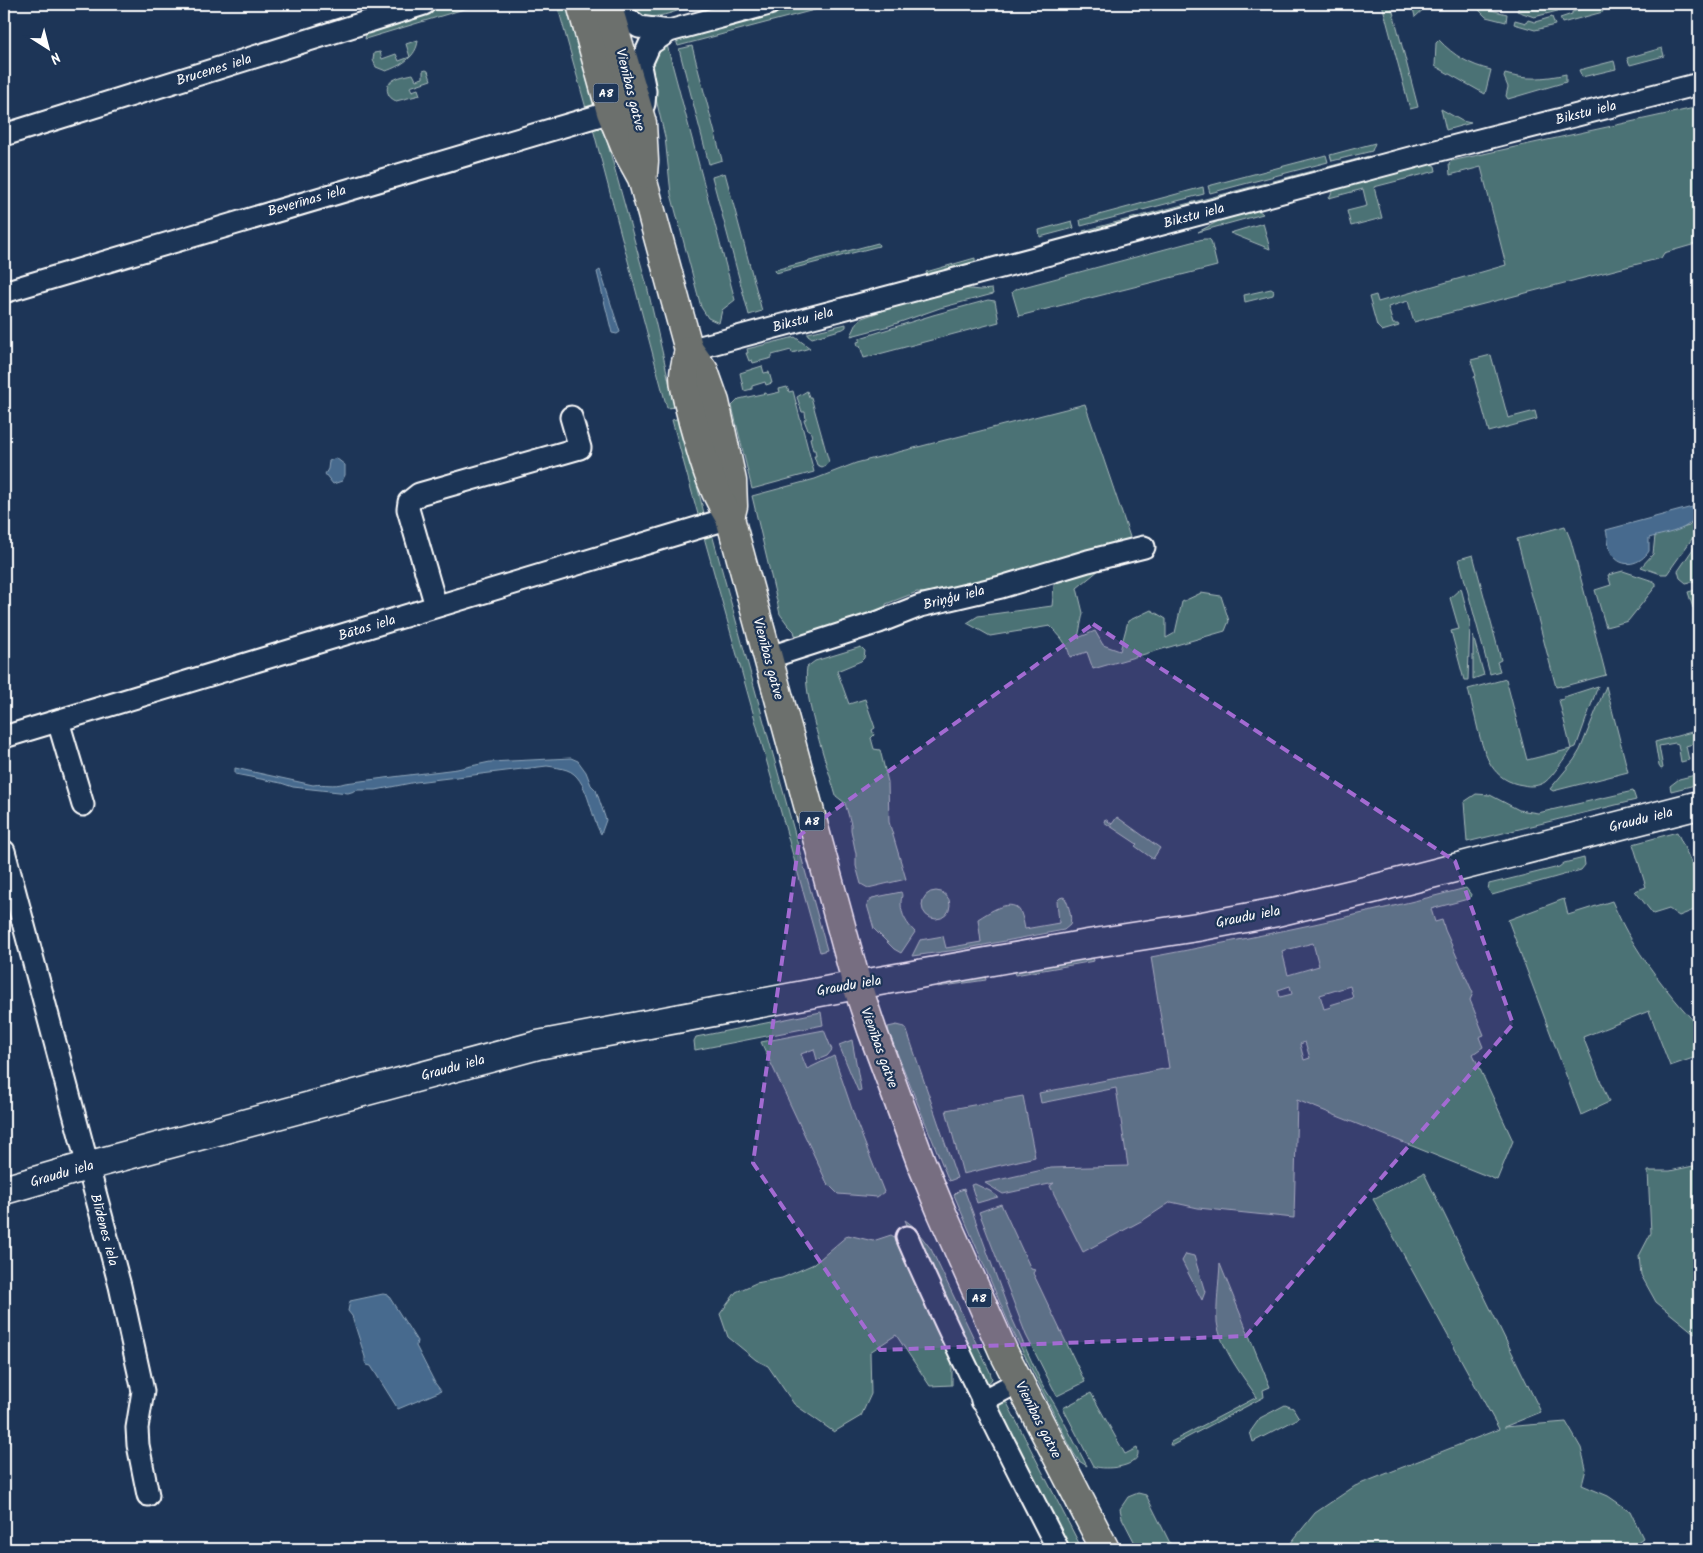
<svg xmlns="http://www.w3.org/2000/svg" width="1703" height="1553" font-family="Kalam,sans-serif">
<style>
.green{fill:#4c7274;stroke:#a6b8ba;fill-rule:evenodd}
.water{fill:#466b8e;stroke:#90a6bb}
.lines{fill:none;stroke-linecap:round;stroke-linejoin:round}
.street-casing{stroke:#fff;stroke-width:25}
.secondary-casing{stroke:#fff;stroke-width:31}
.highway-casing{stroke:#fff;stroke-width:31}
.street{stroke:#1d3557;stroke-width:21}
.secondary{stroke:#1d3557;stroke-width:28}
.highway{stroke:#6c706d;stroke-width:28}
.marked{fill:#a36bd2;fill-opacity:0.2;stroke:#a36bd2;stroke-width:4;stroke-dasharray:10 6;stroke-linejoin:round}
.labels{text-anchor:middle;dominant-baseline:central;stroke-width:4.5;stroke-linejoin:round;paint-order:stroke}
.shield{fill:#1d3557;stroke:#bbc2cd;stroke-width:1}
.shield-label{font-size:12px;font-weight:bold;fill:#fff}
.street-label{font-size:14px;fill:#fff;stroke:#1d3557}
</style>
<rect width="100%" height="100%" fill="#1d3557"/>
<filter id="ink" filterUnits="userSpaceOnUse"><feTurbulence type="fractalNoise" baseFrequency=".02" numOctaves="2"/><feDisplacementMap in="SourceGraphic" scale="10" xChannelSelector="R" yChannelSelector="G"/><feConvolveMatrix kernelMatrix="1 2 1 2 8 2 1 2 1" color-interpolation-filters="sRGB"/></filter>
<g filter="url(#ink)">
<!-- green -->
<g class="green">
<polygon points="452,4 475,4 474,6 365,39 367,30"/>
<polygon points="557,4 569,4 598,104 587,112"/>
<path d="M 627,4 L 688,4 L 689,7 C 670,13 640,27 627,4 Z"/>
<polygon points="812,4 816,5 818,9 678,46 676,40"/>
<polygon points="1382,4 1391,4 1418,107 1410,109"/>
<polygon points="1412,4 1425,4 1427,6 1415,17"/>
<polygon points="1473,4 1481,4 1484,7 1485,5 1491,10 1507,14 1506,22 1486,17"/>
<polygon points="1520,4 1585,4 1534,17 1517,11"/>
<polygon points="1599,4 1603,12 1562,23 1560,18 1572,14 1572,12"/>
<polygon points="1552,17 1555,25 1535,30 1514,24 1515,20 1526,23 1528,20 1535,22"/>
<path d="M 418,40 C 417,57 400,66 386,71 L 376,67 L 373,60 L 374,53 L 380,52 L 382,59 L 396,54 L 399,61 L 410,57 L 406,44 Z"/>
<path d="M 1439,40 C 1454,56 1470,65 1491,70 L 1485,94 L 1435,66 L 1436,43 Z"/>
<polygon points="666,41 735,300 722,310 719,323 708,318 701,307 671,194 665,137 650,74 651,59"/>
<polygon points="692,46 722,160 709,164 679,49"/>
<polygon points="1662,48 1664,56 1630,65 1627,58"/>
<polygon points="1614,61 1616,69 1582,77 1579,70"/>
<path d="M 426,70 L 428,71 L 431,80 L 410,87 L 412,91 L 418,89 L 420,95 L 396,101 C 392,99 389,97 388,93 C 383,79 404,76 413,74 L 416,80 L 423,78 L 423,71 Z"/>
<path d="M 1505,74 C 1526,80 1544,79 1566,74 L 1566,82 L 1508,99 L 1506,96 L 1508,87 L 1504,77 Z"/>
<polygon points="1699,107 1699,243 1664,253 1661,258 1414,322 1408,301 1388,307 1393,324 1398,324 1399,326 1382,331 1377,326 1369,297 1376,295 1378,302 1506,265 1481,167 1450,175 1449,163 1451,161"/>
<polygon points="1441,109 1462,121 1471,123 1446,130"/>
<polygon points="592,125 597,125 601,128 607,141 647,286 675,407 667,408"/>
<polygon points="1375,143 1372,151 1332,161 1330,155"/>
<polygon points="1326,155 1328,162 1210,193 1208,186"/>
<polygon points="1369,156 1364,161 1085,235 1083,231"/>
<polygon points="1431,164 1435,166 1436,171 1374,187 1382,218 1351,226 1347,211 1367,206 1363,189 1329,198 1332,192 1336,189"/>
<polygon points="725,173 762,311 749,315 712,177"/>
<polygon points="1203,187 1204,194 1081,226 1080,220"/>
<polygon points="1257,209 1263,214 1198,232 1226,217"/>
<polygon points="1072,221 1074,228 1040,237 1039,230"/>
<polygon points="1263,223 1270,249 1230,233"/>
<polygon points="1203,239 1209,239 1211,241 1217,266 1019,316 1012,292 1016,289"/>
<polygon points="878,243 879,246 776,273 775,270"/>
<polygon points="975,258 975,263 927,276 926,272"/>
<polygon points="961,288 980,290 992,289 993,294 940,308 889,326 851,336 858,321 862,318 902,304"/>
<polygon points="1271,289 1274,291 1273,295 1245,302 1244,295"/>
<polygon points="988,300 995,301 999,322 864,358 860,346 858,346 857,342 860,341 860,338 933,315"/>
<polygon points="846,324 846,327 843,329 812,338 808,335 808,333"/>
<polygon points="795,337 810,348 792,353 791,350 772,355 772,358 753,363 752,360 749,361 746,353 748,353 747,349"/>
<polygon points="1491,355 1508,418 1535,411 1537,419 1489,432 1474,377 1476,376 1471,360"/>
<polygon points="762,366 764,373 769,372 772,383 766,385 765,382 752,386 752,389 744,391 740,373"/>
<polygon points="787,387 789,392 793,391 814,472 752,489 732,406 739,399 766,393 767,395 780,392 779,389"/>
<polygon points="807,391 809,397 811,397 829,462 826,465 822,467 817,465 814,456 816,456 815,450 813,450 810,438 812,437 810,430 808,430 804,420 806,419 805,412 802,412 797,397"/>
<path d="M 1085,404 L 1132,543 L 1077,588 L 1083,613 L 1078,638 L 1095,631 L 1103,645 L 1120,651 L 1128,621 L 1151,610 L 1166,619 L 1166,638 L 1175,633 L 1182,602 L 1201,593 L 1221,596 L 1229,621 L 1225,631 L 1093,669 L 1087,652 L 1070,657 C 1068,644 1059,635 1050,626 L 990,636 L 967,623 L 978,616 L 1052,606 L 1056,567 L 941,595 L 917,592 L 886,604 L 886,617 L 808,638 L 795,635 L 794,631 L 788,625 L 780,614 L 752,496 L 815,479 L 856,463 Z"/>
<polygon points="680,418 705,517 699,518 672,420"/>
<polygon points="1696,517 1699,529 1667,574 1661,574 1641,567 1653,554 1655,536 1689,526"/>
<polygon points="1565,526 1571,541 1606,675 1561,687 1561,686 1556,687 1517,539"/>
<polygon points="702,530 712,534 827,950 820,952"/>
<polygon points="1699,540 1699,580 1686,583 1680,578 1678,571"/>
<polygon points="1473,555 1501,660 1497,662 1500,671 1490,674 1459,559"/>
<polygon points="1623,571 1653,581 1656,583 1656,586 1628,621 1606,627 1595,590 1611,585 1608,575"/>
<polygon points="1461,588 1470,623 1468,680 1464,680 1451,631 1459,629 1450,598"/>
<polygon points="1699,589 1699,606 1693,608 1688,592"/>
<polygon points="1473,636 1484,675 1473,679"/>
<path d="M 861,647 L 865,651 L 864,658 L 861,661 L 837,671 L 849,704 L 865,699 L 875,728 L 872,730 L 874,735 L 871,738 L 874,749 L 880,750 L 888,782 L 889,822 L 906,879 L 868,888 L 861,884 L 856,866 L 856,854 L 851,830 L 851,824 L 845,803 L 836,796 C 827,764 802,696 807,667 L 815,661 Z"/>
<path d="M 1506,679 L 1527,760 L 1571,749 L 1559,700 L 1564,699 L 1564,697 L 1598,686 L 1576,747 L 1571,749 C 1564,758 1554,775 1545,782 C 1539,786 1530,787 1523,785 C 1492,781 1485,756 1478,730 C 1475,716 1471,702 1468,689 Z"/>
<polygon points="1606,686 1628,772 1553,791 1550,789 1574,760 1580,750"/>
<polygon points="1699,730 1699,742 1686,746 1689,760 1681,762 1678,744 1675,743 1659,746 1663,768 1661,769 1659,766 1655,742"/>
<polygon points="1699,774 1699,784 1671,791 1670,786 1679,779"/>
<polygon points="1633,791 1636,800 1467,842 1464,802 1476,794 1490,795 1519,810 1538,813"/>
<polygon points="1117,817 1160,848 1153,859 1135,846 1137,844 1104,822 1105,819 1112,824"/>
<polygon points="1677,832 1699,879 1699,908 1679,916 1669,909 1653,914 1635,891 1646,887 1633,844"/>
<polygon points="1584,858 1585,865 1581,870 1492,895 1488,889 1489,884 1559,867 1564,863"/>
<path d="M 1466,888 L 1472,896 L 1468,899 L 1431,909 L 1435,922 L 1442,920 L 1445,930 L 1473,993 L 1470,1000 L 1484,1035 L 1479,1037 L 1483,1047 L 1473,1054 L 1513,1141 L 1497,1180 L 1297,1100 L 1294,1218 L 1198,1208 L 1171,1202 L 1145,1219 L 1083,1252 L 1050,1186 L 1054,1183 L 1003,1194 L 985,1183 L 1051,1168 L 1128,1166 L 1116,1088 L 1041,1103 L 1039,1093 L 1169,1068 L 1151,957 C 1257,937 1362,915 1466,888 ZM 1313,943 L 1319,966 L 1288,975 L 1282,951 ZM 1290,986 L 1292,994 L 1280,997 L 1278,990 ZM 1350,986 L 1353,998 L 1330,1005 L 1331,1007 L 1324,1009 L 1320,995 ZM 1305,1042 L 1310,1058 L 1304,1060 L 1300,1044 Z"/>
<circle cx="936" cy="905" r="14"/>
<path d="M 901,892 C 903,896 901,898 901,903 C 901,915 907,924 915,932 L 901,953 L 894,949 L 874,929 L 867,905 L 872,898 Z"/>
<path d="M 1063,897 L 1065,898 C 1069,906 1072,917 1070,925 L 1064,930 L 957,950 L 912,956 L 920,940 L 943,936 L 946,948 L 981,942 L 978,919 C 988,913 1013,895 1021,913 C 1023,918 1024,924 1025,929 L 1059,923 L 1057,901 L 1060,898 Z"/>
<path d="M 1564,899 L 1568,915 L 1612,901 C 1618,915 1625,930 1633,942 C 1652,973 1675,1001 1699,1027 L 1699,1056 L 1670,1066 L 1649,1011 L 1583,1037 L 1609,1102 L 1581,1115 L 1508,920 Z"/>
<polygon points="1093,957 1094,961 1015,975 1014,972"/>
<polygon points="985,976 986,980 937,987 935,985"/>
<polygon points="821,1012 823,1025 695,1050 694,1041 696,1037"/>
<polygon points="897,1025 905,1027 907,1031 957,1178 949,1181 889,1033 888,1027"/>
<polygon points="824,1030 832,1050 827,1056 817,1060 814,1049 801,1054 807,1069 834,1056 856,1121 884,1192 877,1197 838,1194 827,1183 761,1042"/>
<polygon points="852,1040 861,1090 858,1091 839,1045"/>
<polygon points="1023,1096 1035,1157 963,1174 946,1110"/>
<polygon points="1698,1165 1699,1170 1699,1337 1656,1302 1641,1275 1639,1256 1651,1233 1648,1171 1670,1171"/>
<polygon points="1424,1173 1541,1412 1504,1427 1566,1422 1581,1448 1586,1469 1582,1485 1608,1496 1630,1511 1643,1538 1628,1549 1286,1549 1315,1513 1355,1486 1499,1429 1373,1199"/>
<polygon points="975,1184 990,1191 998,1197 977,1203 971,1185"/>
<polygon points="964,1189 1010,1314 1042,1384 1055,1405 1087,1466 1079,1461 1073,1452 1010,1326 954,1195 958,1191"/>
<polygon points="1001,1204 1031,1269 1035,1270 1033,1273 1085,1382 1057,1396 1026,1335 979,1212"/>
<polygon points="905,1220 913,1226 931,1249 990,1372 992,1379 986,1386 929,1278"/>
<polygon points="848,1235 873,1241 891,1235 900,1240 952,1356 952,1385 930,1386 896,1335 870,1352 871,1394 861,1416 834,1432 794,1404 768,1366 756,1360 728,1337 720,1314 736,1292 756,1283 782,1278 814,1264"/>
<polygon points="1186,1254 1194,1256 1205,1292 1202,1300 1182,1261"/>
<path d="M 1220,1264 L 1270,1387 L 1263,1390 L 1264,1397 L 1173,1445 L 1170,1445 L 1171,1442 L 1257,1397 C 1243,1377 1220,1347 1217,1322 C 1216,1305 1219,1282 1220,1264 Z"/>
<path d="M 1091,1393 L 1125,1454 L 1137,1448 C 1145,1467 1105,1471 1093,1466 L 1063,1408 Z"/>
<polygon points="998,1402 1007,1403 1082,1549 1066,1549 998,1406"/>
<polygon points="1285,1405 1293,1408 1299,1418 1253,1442 1250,1432 1260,1418"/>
<polygon points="1138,1493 1146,1495 1173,1549 1138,1549 1122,1518 1120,1509 1128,1497"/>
</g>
<!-- water -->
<g class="water">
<polygon points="600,270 620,332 617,334 612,333 597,272"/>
<polygon points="336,458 345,465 345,475 342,481 333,484 325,474 328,469 329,461"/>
<path d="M 1696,506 C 1698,531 1668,532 1649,538 L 1649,551 C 1641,564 1622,570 1612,554 C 1608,547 1608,537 1606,530 Z"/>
<path d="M 571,758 L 578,761 L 586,772 L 591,785 L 596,790 L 606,820 L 601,834 C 590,816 588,777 567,770 C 561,768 554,767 547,766 L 416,782 L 376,790 L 358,790 L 348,793 L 293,787 L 281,783 L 235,774 L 235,768 L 313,785 C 325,783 333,787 345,783 L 457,769 L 490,762 Z"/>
<polygon points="383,1294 388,1295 417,1341 416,1346 435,1383 441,1391 398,1409 371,1366 367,1365 365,1362 365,1357 352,1316 348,1311 350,1301"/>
</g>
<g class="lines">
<!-- street casing -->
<g class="street-casing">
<g id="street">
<polyline points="608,4 639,27 669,31"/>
<polyline points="644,104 645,91 640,66 650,44 669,31 769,4"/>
<polyline points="4,135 424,4"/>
<polyline points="4,292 611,112"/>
<polyline points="689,350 1440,150 1699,84"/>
<polyline points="436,606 408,509 409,502 419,494 580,448 571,417"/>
<polyline points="767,658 879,622 920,606 1001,587 1088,561 1144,547"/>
<polyline points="58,721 83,805"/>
<polyline points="4,737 730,518"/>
<polyline points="4,851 120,1286 143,1391 137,1428 138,1445 148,1495"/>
<path d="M 907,1237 C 953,1343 1005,1446 1058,1549"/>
<polyline points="982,1401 1018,1382"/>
</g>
</g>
<!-- secondary casing -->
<g class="secondary-casing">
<polyline id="secondary" points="4,1190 87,1166 538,1045 857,985 1088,944 1197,927 1277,912 1373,889 1699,805"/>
</g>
<!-- highway casing -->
<g class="highway-casing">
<g id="highway">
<polyline points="581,4 611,112 626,149 642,178 689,350 704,371 715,402 732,481 733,506 730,518"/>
<polyline points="607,4 642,123 644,161 643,174"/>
<path d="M 689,350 C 687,359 684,367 684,376 C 684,391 690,408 693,422 C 703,458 710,486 730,518 L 857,985 L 872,1030 L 921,1162 L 942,1213 L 1004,1353 L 1105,1549"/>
</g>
</g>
<!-- street -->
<use href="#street" class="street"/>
<!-- secondary -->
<use href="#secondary" class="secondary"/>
<!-- highway -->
<use href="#highway" class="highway"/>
</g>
</g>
<!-- marked area -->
<path class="marked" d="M 1093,624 L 1455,861 L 1513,1024 L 1246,1336 L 880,1350 L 753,1163 L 800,835 Z"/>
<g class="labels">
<!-- shield labels -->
<g class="shield">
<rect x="593.5" y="83.5" width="25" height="19" rx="4"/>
<rect x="799.5" y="811.5" width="25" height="19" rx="4"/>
<rect x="966.5" y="1288.5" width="25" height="19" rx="4"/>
</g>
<g class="shield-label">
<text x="606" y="93">A8</text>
<text x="812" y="821">A8</text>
<text x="979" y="1298">A8</text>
</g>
<!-- street labels -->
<g class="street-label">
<text transform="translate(214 70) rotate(-17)">Brucenes iela</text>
<text transform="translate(630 90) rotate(76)">Vienības gatve</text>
<text transform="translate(1586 113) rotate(-14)">Bikstu iela</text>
<text transform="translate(307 201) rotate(-16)">Beverīnas iela</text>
<text transform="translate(1194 216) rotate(-15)">Bikstu iela</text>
<text transform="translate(803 320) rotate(-15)">Bikstu iela</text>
<text transform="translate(954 598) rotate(-14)">Briņģu iela</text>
<text transform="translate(367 628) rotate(-17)">Bātas iela</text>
<text transform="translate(768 659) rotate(75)">Vienības gatve</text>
<text transform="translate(1641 820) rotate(-14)">Graudu iela</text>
<text transform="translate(1248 917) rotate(-11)">Graudu iela</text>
<text transform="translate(849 986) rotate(-10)">Graudu iela</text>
<text transform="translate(879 1048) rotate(70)">Vienības gatve</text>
<text transform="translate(453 1068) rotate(-15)">Graudu iela</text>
<text transform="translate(62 1174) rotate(-16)">Graudu iela</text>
<text transform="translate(104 1230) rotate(75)">Blīdenes iela</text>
<text transform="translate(1038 1420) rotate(63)">Vienības gatve</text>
</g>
</g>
<!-- margin -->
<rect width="1703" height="1553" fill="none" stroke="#1d3557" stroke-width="20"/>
<rect x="10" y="10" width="1683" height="1533" fill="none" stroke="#fff" stroke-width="2" filter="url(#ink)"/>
<!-- north arrow -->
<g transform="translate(48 48) rotate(144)" stroke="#1d3557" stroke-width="4" paint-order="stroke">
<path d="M0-4L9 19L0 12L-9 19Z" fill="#ffffff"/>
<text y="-8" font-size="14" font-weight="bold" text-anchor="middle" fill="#ffffff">N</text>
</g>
</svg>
